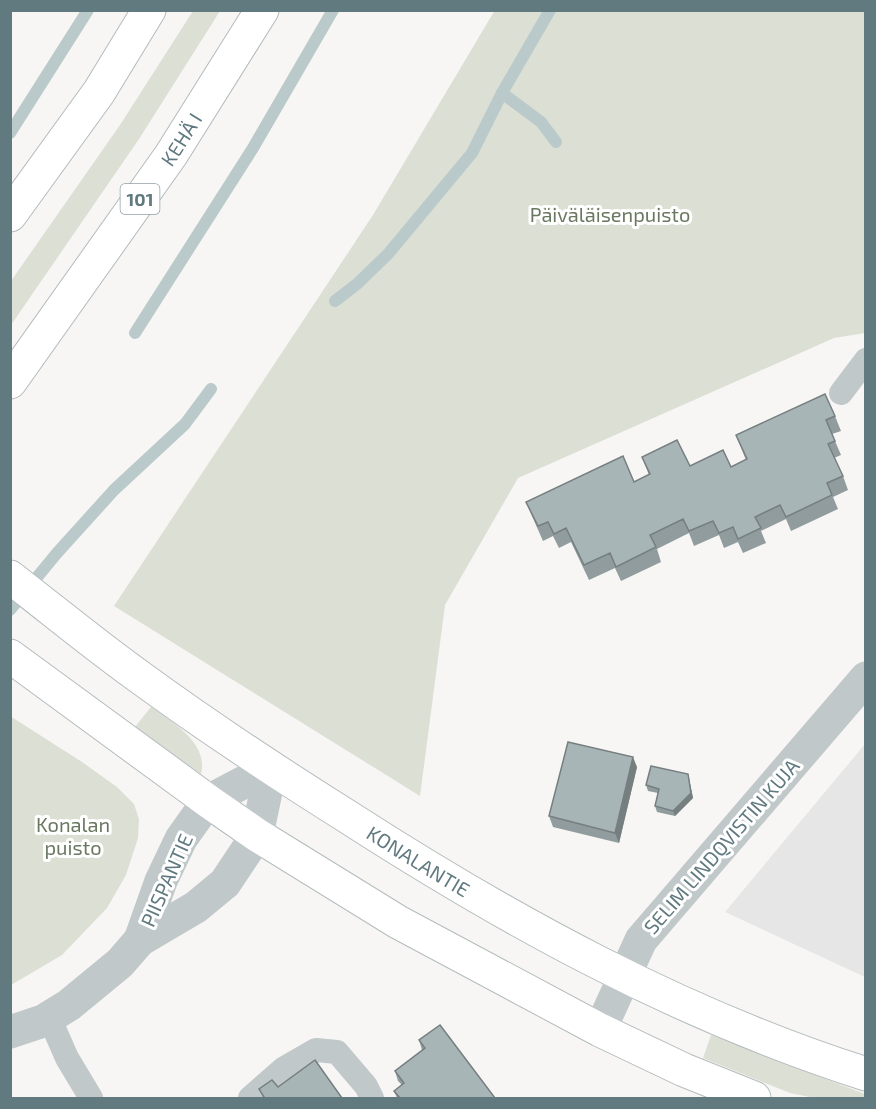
<svg xmlns="http://www.w3.org/2000/svg" width="876" height="1109" font-family="'Exo 2',sans-serif">
<style>
.built{fill:#e5e6e5}
.green{fill:#dbdfd4}
.lines{fill:none;stroke-linecap:round;stroke-linejoin:round}
.stream{stroke:#bacacb;stroke-width:12}
.secondary-casing{stroke:#b4bcbe;stroke-width:35}
.highway-casing{stroke:#b4babc;stroke-width:35}
.lane{stroke:#c1c8ca;stroke-width:24}
.street{stroke:#c1c8ca;stroke-width:33}
.secondary{stroke:#fff;stroke-width:33}
.highway{stroke:#fff;stroke-width:33}
.wall{fill:#909c9d}
.shaded-wall{fill:#767f80}
.building{fill:#a8b5b7;stroke:#767f80;stroke-width:1.5}
.labels{text-anchor:middle;dominant-baseline:central;stroke-width:6;stroke-linejoin:round;paint-order:stroke}
.shield{fill:#fff;stroke:#90a2a6;stroke-width:1.5}
.shield-label{font-size:18px;font-weight:bold;fill:#607a80}
.street-label{font-size:20px;fill:#607a80;stroke:#fff}
.park-label{font-size:20px;fill:#697860;stroke:#fff}
</style>
<rect width="100%" height="100%" fill="#f7f6f4"/>
<!-- built -->
<polygon class="built" points="865,744 865,977 725,912"/>
<!-- green -->
<g class="green">
<polygon points="495,10 865,11 865,333 834,338 518,478 445,605 420,796 114,606 373,215"/>
<polygon points="193,11 220,11 139,139 11,325 11,281 120,125"/>
<path d="M 151,707 C 172,722 209,743 201,774 L 135,727 Z"/>
<polygon points="10,716 82,762 117,787 134,804 139,819 138,838 126,875 107,908 62,955 11,985"/>
<polygon points="711,1035 865,1094 865,1098 815,1098 790,1093 703,1058"/>
</g>
<g class="lines">
<!-- stream -->
<g class="stream">
<polyline points="502,93 541,122 556,142"/>
<polyline points="10,133 88,10"/>
<polyline points="335,301 357,284 388,254 472,153 502,93 550,10"/>
<polyline points="135,333 253,148 333,10"/>
<polyline points="10,610 57,553 114,490 185,424 211,389"/>
</g>
<!-- secondary casing -->
<g class="secondary-casing">
<g id="secondary">
<path id="s1" d="M 10,577 C 54,611 96,646 141,678 C 208,727 278,773 348,817 C 511,922 681,1015 866,1074"/>
<polyline points="10,656 208,801 257,835 398,922 600,1030 684,1070 754,1098"/>
</g>
</g>
<!-- highway casing -->
<g class="highway-casing">
<g id="highway">
<polyline points="10,215 99,92 149,10"/>
<path id="s2" d="M 10,382 L 171,155 L 262,10"/>
</g>
</g>
<!-- lane -->
<g class="lane">
<polyline points="841,393 866,360"/>
<polyline points="49,1017 67,1058 91,1098"/>
<polyline points="250,1098 283,1069 316,1050 337,1052 366,1086 372,1098"/>
</g>
<!-- street -->
<g class="street">
<polyline points="140,940 161,881 181,839 208,801 271,768"/>
<polyline points="600,1030 641,940 866,678"/>
<polyline points="10,1032 43,1021 69,1005 120,963 140,940 196,907 225,883 257,835 271,768"/>
</g>
<!-- secondary -->
<use href="#secondary" class="secondary"/>
<!-- highway -->
<use href="#highway" class="highway"/>
</g>
<!-- wall -->
<g class="wall">
<polygon points="835,416 841,431 832,434 841,455 834,458 843,476 848,490 833,497 838,509 791,531 786,519 761,531 766,543 743,553 738,542 724,548 719,535 694,546 689,533 657,549 661,562 621,581 615,568 589,580 571,542 559,548 553,536 543,541 532,516 526,502 634,482 649,475 642,457 690,466 731,467 746,460 736,435"/>
<polygon points="637,767 619,843 553,827 549,816"/>
<polygon points="688,774 693,798 675,816 657,812 655,806 658,793 648,791 646,785"/>
<polygon points="419,1040 495,1098 397,1098 394,1091 402,1085 398,1081 395,1071 422,1050"/>
</g>
<!-- shaded-wall -->
<g class="shaded-wall">
<polygon points="633,757 637,767 619,843 615,833"/>
<polygon points="688,774 693,798 675,816 673,811"/>
</g>
<!-- building -->
<g class="building">
<polygon points="825,394 835,416 826,420 835,441 828,444 843,476 827,483 832,495 786,517 780,505 755,517 761,528 738,539 733,527 719,533 713,521 689,531 683,519 650,535 656,547 616,567 610,553 584,565 566,528 554,534 548,522 538,526 526,502 623,456 634,482 650,474 642,457 677,440 690,466 723,450 731,467 747,459 736,435"/>
<polygon points="568,742 633,757 615,833 549,816"/>
<polygon points="651,766 688,774 691,793 673,811 655,806 659,789 646,785"/>
<polygon points="440,1025 495,1098 400,1098 394,1091 404,1083 395,1071 425,1048 419,1040"/>
<polygon points="315,1060 342,1098 262,1098 264,1097 259,1089 272,1080 278,1087"/>
</g>
<g class="labels">
<!-- shield labels -->
<rect class="shield" x="120.5" y="184" width="39" height="30" rx="4.5"/>
<g class="shield-label">
<text x="140" y="199">101</text>
</g>
<!-- street labels -->
<g class="street-label">
<text stroke="none"><textPath href="#s2" startOffset="297">KEHÄ I</textPath></text>
<text transform="translate(721 846) rotate(-49)">SELIM LINDQVISTIN KUJA</text>
<text stroke="none"><textPath href="#s1" startOffset="498">KONALANTIE</textPath></text>
<text transform="translate(166 880) rotate(-66)">PIISPANTIE</text>
</g>
<!-- park labels -->
<g class="park-label">
<text x="610" y="214">Päiväläisenpuisto</text>
<text x="73" y="824">Konalan<tspan x="73" dy="23">puisto</tspan></text>
</g>
</g>
<!-- border -->
<rect width="876" height="1109" fill="none" stroke="#607a80" stroke-width="24"/>
</svg>
